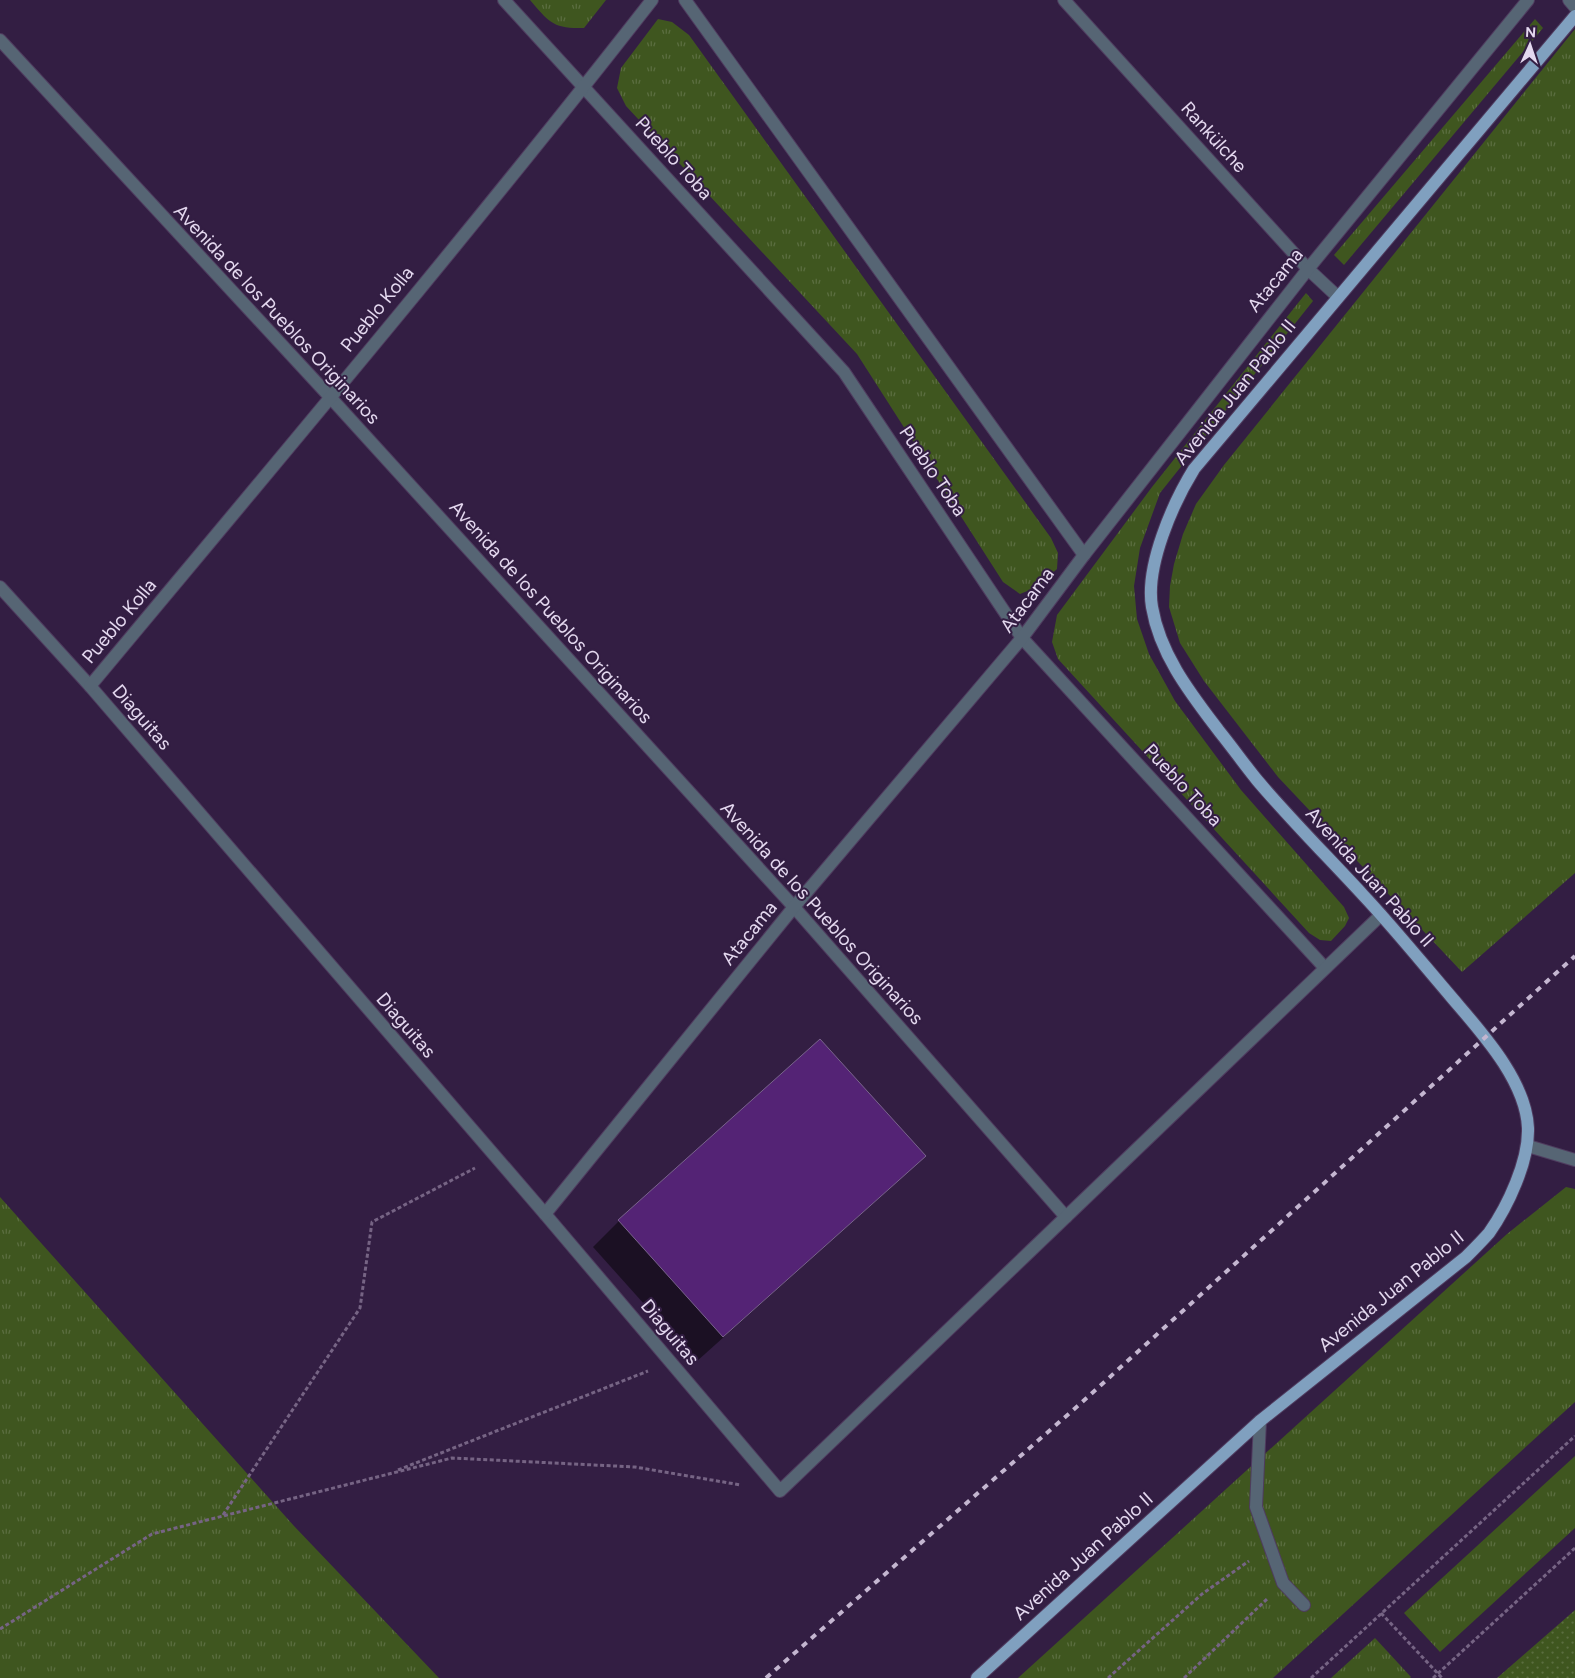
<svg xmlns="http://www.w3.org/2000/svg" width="1575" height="1678" font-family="Figtree,sans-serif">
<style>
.grass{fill:url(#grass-tufts)}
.park{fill:url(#park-dots)}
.shadow{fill:#0007}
.building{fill:#542375;stroke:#7a648d}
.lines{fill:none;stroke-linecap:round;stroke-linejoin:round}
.minor-casing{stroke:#4f3c5f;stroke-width:14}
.major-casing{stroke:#4f3c5f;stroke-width:14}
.path{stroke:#766484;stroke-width:3;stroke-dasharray:4 2.5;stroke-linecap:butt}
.minor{stroke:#566574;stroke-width:12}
.major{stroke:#80a0bf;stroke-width:12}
.rail{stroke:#c4b6d0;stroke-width:4;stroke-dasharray:6 6;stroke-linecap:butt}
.labels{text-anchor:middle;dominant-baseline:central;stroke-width:4;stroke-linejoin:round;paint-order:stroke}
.street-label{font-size:19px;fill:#e4d8ef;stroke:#331e43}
</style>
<defs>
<pattern id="grass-tufts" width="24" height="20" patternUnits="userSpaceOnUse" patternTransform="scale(1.25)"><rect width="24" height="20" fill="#3f561f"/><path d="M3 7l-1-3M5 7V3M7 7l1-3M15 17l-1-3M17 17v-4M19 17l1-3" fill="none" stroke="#5b6e40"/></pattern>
<pattern id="park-dots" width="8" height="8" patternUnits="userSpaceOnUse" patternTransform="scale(1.25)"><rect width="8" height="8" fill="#3f561f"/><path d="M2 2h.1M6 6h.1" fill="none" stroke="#5b6e40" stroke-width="1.8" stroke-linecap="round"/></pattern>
</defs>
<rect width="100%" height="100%" fill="#331e43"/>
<!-- grass -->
<g class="grass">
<path d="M 530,0 L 606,0 L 584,28 C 553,29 549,22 530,0 Z"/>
<polygon points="658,19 672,22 689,35 1051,538 1058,553 1057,569 1037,587 1020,594 1003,582 857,354 626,106 617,88 621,68"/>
<polygon points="1535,19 1543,28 1344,265 1334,255"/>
<polygon points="1575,29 1575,873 1462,972 1278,777 1204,681 1180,643 1169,607 1170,586 1174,564 1183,534 1196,504 1224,465"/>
<polygon points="1306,293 1313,301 1160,493 1140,548 1134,586 1137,619 1149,654 1175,701 1241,790 1344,907 1349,918 1345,926 1331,941 1320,940 1309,933 1058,659 1052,642 1057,615 1152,487"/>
<polygon points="1566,1187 1575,1189 1575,1402 1273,1678 1018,1678 1507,1234"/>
<polygon points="0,1197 294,1526 439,1678 0,1678"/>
<polygon points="1575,1456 1575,1528 1440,1652 1404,1613"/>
<polygon points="1375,1638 1411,1677 1410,1678 1331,1678"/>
</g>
<!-- park -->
<polygon class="park" points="1575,1610 1575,1678 1497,1678"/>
<!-- shadow -->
<polygon class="shadow" points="820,1040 924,1156 898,1181 696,1362 593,1247 619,1221"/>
<!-- building -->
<polygon class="building" points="820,1039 926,1156 723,1337 618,1220"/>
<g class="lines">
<!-- minor casing -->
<g class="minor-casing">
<g id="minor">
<polyline points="504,0 844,372 1022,638 1325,968"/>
<polyline points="685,0 1084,555"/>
<polyline points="1064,0 1308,269 1338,297"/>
<polyline points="1569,0 1575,7"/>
<polyline points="0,40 330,397 794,907 1066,1217"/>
<polyline points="0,587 90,686 545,1214 780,1491 1381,915"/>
<path d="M 90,686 C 279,459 470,233 652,0"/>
<polyline points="1528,1146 1575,1160"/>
<polyline points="545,1214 794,907 1022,638 1084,555 1308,269 1528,0"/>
<polyline points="1260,1421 1256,1507 1283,1583 1304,1605"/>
</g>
</g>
<!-- major casing -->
<g class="major-casing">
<path id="major" d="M 977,1678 L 1260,1421 L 1466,1257 C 1474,1249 1482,1241 1489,1233 C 1508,1206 1529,1161 1528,1128 C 1526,1081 1482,1033 1453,999 C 1423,964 1394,928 1363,895 C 1328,857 1290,819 1257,780 C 1244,764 1232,747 1219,731 C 1191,694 1160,655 1152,607 C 1145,566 1173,503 1194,469 L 1575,16"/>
</g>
<!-- path -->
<g class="path">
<polyline points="398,1470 648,1371"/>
<polyline points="223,1515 360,1308 372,1222 475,1168"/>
<polyline points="1381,1613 1442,1678"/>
<polyline points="0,1629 152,1534 452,1458 635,1467 741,1485"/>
<polyline points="1108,1678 1202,1594 1249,1561"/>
<polyline points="1184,1678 1267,1599"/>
<polyline points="1311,1678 1575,1436"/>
<polyline points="1433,1678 1575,1548"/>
</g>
<!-- minor -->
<use href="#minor" class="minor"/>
<!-- major -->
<use href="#major" class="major"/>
<!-- rail -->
<polyline class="rail" points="766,1678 1080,1404 1575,956"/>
</g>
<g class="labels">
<!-- street labels -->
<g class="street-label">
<text transform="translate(1214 137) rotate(48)">Rankülche</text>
<text transform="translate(674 158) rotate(48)">Pueblo Toba</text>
<text transform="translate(1275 280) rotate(-51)">Atacama</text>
<text transform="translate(377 309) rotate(-51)">Pueblo Kolla</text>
<text transform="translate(277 314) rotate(47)">Avenida de los Pueblos Originarios</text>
<text transform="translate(1235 392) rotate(-51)">Avenida Juan Pablo II</text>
<text transform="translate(933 471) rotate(56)">Pueblo Toba</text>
<text transform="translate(1027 600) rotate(-53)">Atacama</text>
<text transform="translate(551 612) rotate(48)">Avenida de los Pueblos Originarios</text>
<text transform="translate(119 621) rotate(-50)">Pueblo Kolla</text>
<text transform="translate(142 717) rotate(49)">Diaguitas</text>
<text transform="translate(1183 785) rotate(47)">Pueblo Toba</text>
<text transform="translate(1370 877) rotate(48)">Avenida Juan Pablo II</text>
<text transform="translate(822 913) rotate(48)">Avenida de los Pueblos Originarios</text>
<text transform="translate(749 933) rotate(-51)">Atacama</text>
<text transform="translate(406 1025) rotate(49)">Diaguitas</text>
<text transform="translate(1391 1291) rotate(-39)">Avenida Juan Pablo II</text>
<text transform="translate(670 1332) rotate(50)">Diaguitas</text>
<text transform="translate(1083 1556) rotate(-42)">Avenida Juan Pablo II</text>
</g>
</g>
<!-- north arrow -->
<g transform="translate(1530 45) rotate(3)" stroke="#331e43" stroke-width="4" paint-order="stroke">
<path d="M0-4L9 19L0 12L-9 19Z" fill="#e4d8ef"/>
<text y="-8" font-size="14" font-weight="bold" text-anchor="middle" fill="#e4d8ef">N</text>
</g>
</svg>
